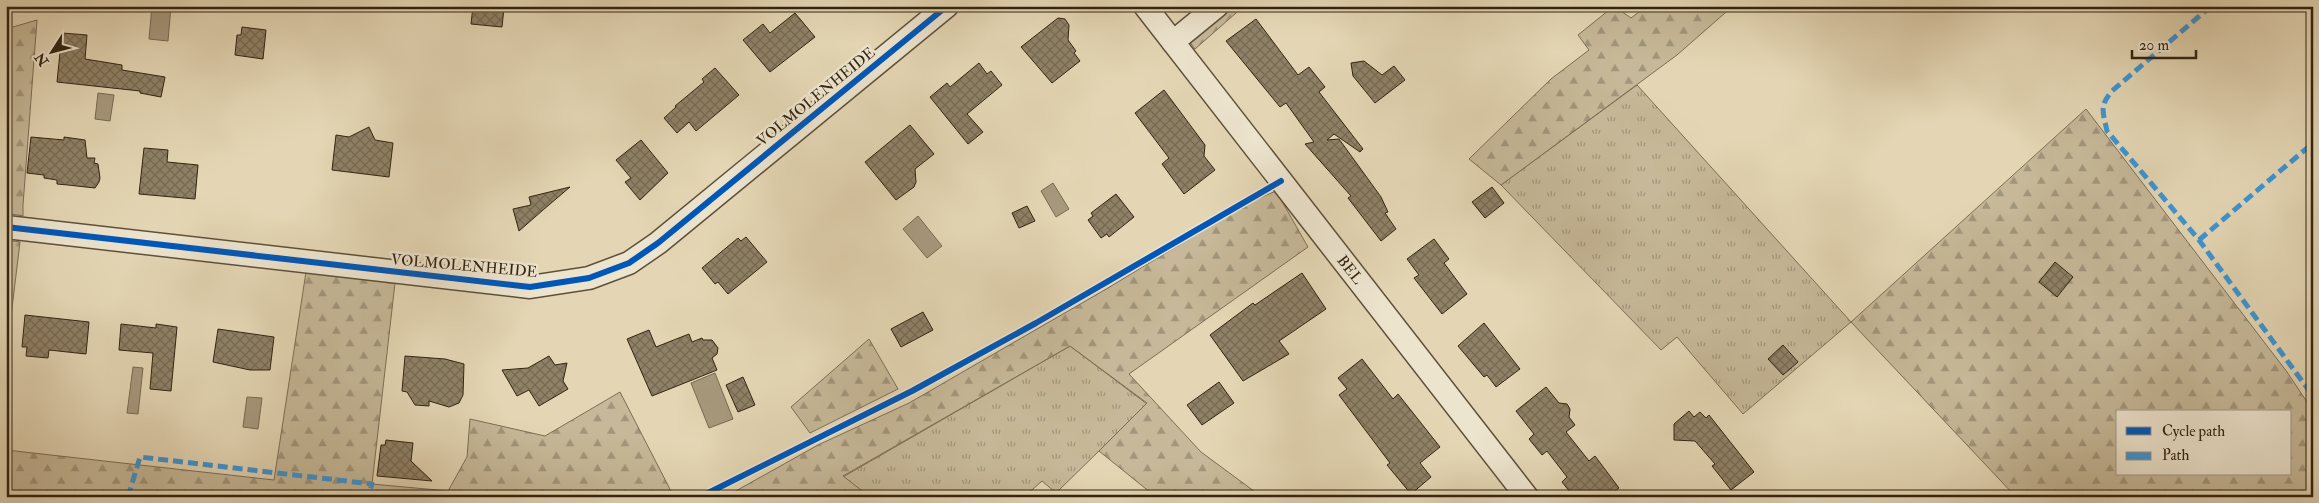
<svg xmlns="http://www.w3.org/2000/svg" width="2319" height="503" font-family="'IM FELL Double Pica',serif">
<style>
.grass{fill:url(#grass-tufts);stroke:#7c6e54}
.forest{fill:url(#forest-firs);stroke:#7c6e54;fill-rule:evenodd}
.water{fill:#a7997d;stroke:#786a52}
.building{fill:url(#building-cross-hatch);stroke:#322411}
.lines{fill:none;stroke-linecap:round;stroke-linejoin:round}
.street-casing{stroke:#5e503a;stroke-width:25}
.street{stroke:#ede4ce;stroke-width:22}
.quiet{stroke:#3d95d3;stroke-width:5;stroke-dasharray:10 5;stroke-linecap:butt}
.cycleway-casing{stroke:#ede4ce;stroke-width:9}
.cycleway{stroke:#0057b8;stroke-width:6}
.labels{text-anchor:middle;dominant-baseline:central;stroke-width:5;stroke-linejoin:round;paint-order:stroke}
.street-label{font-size:15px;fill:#322411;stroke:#ede4ce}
</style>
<defs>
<pattern id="grass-tufts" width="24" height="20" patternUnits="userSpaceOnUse" patternTransform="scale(1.25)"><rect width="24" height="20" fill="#c6b898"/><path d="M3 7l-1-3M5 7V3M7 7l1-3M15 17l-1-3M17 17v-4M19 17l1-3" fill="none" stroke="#a1957b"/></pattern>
<pattern id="forest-firs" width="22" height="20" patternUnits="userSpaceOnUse" patternTransform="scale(1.25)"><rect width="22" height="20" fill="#c6b898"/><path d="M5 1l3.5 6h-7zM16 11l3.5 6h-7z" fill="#a1957b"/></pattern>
<pattern id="building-cross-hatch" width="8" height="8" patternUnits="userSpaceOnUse" patternTransform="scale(1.25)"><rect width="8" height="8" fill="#8f8166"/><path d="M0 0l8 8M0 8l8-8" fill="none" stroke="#756953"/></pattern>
</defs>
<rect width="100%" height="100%" fill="#e4d6b4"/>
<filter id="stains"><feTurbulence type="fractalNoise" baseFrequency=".004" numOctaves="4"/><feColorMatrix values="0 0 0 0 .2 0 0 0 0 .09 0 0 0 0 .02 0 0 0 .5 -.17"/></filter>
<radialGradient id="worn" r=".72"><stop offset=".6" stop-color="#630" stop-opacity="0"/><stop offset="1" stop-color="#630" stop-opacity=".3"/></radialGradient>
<!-- grass -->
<g class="grass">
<polygon points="1637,85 1851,322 1743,414 1677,337 1661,350 1501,185"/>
<polygon points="1070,346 1147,404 1056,493 1042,481 1024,497 870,497 843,477"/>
</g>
<!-- forest -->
<g class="forest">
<polygon points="1199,6 1244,6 1195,49 1178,26"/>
<polygon points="1614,6 1631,18 1647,6 1733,6 1677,55 1501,185 1469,159 1551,79 1589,50 1578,35"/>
<polygon points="37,20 23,205 23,216 6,213 6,29"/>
<path d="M 2086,109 L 2287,372 L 2313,411 L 2313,497 L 2016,497 L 1851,322 ZM 2118,412 L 2290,412 L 2290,474 L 2118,474 Z"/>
<polygon points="1276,191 1308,247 1129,374 1201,452 1262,497 1228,497 1223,492 1218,497 1156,497 1099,451 1147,403 1070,346 843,476 870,497 725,497 818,445 909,403 1108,288 1248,203"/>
<polygon points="6,240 20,242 6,358"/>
<polygon points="306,272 395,283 372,484 448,491 467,457 470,419 545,436 620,392 674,497 6,497 6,450 274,480"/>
<polygon points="869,339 898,389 810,433 791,407"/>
</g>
<!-- water -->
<g class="water">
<polygon points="152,6 171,6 168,41 149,39"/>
<polygon points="98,93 114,95 110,121 95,119"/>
<polygon points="1053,183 1069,209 1056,217 1041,191"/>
<polygon points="918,216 942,246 927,258 903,229"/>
<polygon points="133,367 143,368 138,414 127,413"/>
<polygon points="715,373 733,419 709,428 691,383"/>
<polygon points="247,397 262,398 258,429 243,427"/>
</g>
<!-- building -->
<g class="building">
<polygon points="473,6 504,8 502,27 471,24"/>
<polygon points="795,13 815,37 770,72 743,40 763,24 770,33"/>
<polygon points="1058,18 1065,19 1069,25 1068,40 1076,51 1074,53 1080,61 1052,83 1021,47"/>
<polygon points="1256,19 1298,75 1309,67 1325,87 1319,92 1363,149 1360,152 1334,134 1327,140 1339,139 1381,197 1388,212 1385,213 1396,229 1381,241 1348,198 1351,196 1305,144 1314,142 1286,103 1280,107 1226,41"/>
<polygon points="242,27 266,30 263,59 235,55 237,35 241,35"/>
<polygon points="62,33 87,35 85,59 122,65 122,70 165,77 161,97 140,93 140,91 57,82"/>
<polygon points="1364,61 1382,75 1394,66 1405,80 1375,103 1353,76 1351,63"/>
<polygon points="979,63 987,74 991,71 1002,85 967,114 983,132 968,144 930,97 947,83 950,87"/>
<polygon points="715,68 739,95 696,131 689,122 677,133 664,118 676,107 675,106 704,82 702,79"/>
<polygon points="1164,90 1205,145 1204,156 1215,170 1184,194 1162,164 1169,158 1135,113"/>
<polygon points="910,125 934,154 915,169 916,182 914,187 896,200 865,162"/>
<polygon points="369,127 375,140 393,143 389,177 332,170 336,135 349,137"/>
<polygon points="31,137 64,140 64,137 85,140 87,158 95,158 94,163 98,164 100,178 99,182 95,188 68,185 57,184 57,180 44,178 44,175 27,173"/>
<polygon points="641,140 668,173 640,200 625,182 631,178 616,160"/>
<polygon points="144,148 168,150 167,162 198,165 195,199 139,194"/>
<polygon points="570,187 543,210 519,231 513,209 531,205 529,197"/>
<polygon points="1492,187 1504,203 1485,218 1472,202"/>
<polygon points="1116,194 1134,217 1109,237 1107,234 1101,238 1088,220 1093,216 1091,213"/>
<polygon points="1027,206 1035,221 1019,228 1012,213"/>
<polygon points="746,237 767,262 728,294 718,282 715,284 702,268 738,238 741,241"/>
<polygon points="1434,239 1449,259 1444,263 1467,294 1442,314 1414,278 1419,275 1407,259"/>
<polygon points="2055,262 2073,277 2057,297 2039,282"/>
<polygon points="1302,273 1326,309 1279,341 1289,354 1243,381 1210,335 1253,303 1255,305"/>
<polygon points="923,312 933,330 901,347 891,329"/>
<polygon points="25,315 89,322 86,354 49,350 48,358 26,356 27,347 22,347"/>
<polygon points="1484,323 1520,369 1496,387 1487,375 1484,377 1458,346"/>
<polygon points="121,324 156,328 156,324 177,327 171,391 150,389 153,353 119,350"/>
<polygon points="218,329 274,337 270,370 250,370 213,362"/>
<polygon points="649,330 656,347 689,334 692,342 702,338 703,340 712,340 718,348 717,354 712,358 717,370 652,396 627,339"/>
<polygon points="1783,345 1798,362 1783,375 1768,359"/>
<polygon points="405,356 445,359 464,364 463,395 459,403 449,407 429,401 429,406 415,405 407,392 402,391"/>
<polygon points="549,356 555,365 567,363 563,381 568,389 539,406 529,390 517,396 502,370 528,368"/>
<polygon points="1362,359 1393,399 1398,394 1440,447 1420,463 1431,477 1411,494 1387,465 1390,463 1339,395 1347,389 1338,378"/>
<polygon points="743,377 755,405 738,412 726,385"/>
<polygon points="1219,382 1234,403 1202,425 1187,405"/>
<polygon points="1546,387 1559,403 1567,404 1570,409 1569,417 1575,425 1566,432 1589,461 1595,456 1619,488 1607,497 1574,497 1562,482 1567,477 1547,451 1542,455 1529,439 1534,434 1516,411"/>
<polygon points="1689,411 1694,417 1700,412 1706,418 1709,415 1754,472 1731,490 1712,466 1715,464 1695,441 1674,440 1674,424"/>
<polygon points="386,440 413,443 411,461 432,481 377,476 381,445 385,445"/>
</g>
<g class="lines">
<!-- street casing -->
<g class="street-casing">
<g id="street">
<path id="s1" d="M 1145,6 L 1527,497"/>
<polyline points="1173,42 1217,6"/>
<polyline points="6,227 530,287 589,278 629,263 658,243 947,6"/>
</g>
</g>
<!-- street -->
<use href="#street" class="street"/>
<!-- quiet -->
<g class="quiet">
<path d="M 2211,6 L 2112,91 C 2099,106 2103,112 2107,131 L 2199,240 L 2313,396"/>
<polyline points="2199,240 2313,143"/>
<polyline points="128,497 140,457 372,484 367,497"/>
</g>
<!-- cycleway casing -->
<g class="cycleway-casing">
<g id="cycleway">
<polyline points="6,227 530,287 589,278 629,263 658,243 947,6"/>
<polyline points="700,497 912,391 1036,323 1281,181"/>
</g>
</g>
<!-- cycleway -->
<use href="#cycleway" class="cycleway"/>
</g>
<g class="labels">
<!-- street labels -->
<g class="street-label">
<text transform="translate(816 97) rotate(-39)">VOLMOLENHEIDE</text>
<text transform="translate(464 266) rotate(5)">VOLMOLENHEIDE</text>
<text stroke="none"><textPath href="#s1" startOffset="334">BEL</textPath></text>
</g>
</g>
<!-- margin -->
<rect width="2319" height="503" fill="none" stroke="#e4d6b4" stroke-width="25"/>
<rect x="8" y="8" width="2304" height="488" fill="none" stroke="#322411" stroke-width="2.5"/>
<rect x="12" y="12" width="2294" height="478" fill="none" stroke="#322411"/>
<!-- legend -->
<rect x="2116" y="410" width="175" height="65" fill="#ede4ce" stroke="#a29782"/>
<rect x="2126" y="427" width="25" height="8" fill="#0057b8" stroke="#a29782"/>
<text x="2162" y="436" font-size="15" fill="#322411">Cycle path</text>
<rect x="2126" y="452" width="25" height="8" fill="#3d95d3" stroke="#a29782"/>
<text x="2162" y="460" font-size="15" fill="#322411">Path</text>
<!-- north arrow -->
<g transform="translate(52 52) rotate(234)" stroke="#ede4ce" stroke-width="4" paint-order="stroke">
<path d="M0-4L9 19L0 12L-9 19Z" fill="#322411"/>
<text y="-8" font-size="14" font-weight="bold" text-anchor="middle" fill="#322411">N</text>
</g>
<!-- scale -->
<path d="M2132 50v8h64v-8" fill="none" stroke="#322411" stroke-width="2.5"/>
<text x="2139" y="50" font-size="15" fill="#322411" stroke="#ede4ce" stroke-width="4" paint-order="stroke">20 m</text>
<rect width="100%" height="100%" filter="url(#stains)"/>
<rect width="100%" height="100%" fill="url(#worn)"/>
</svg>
